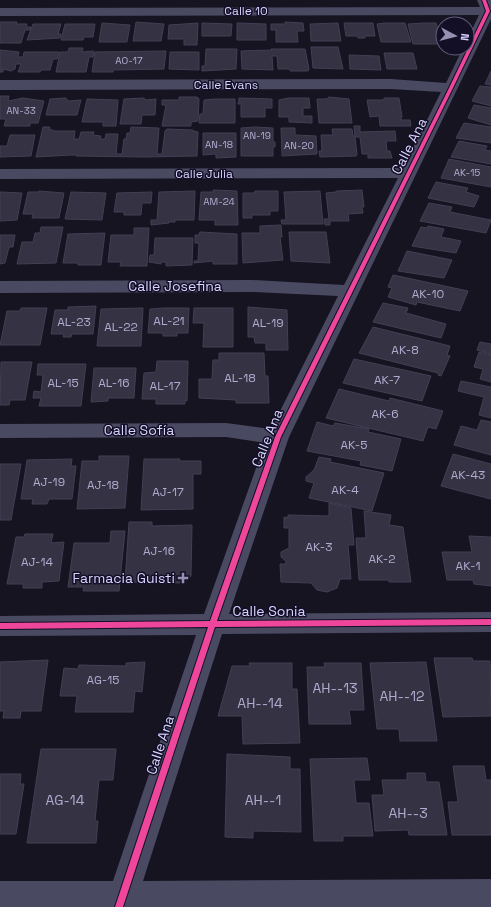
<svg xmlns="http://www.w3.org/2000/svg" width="491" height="907" font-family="'Space Grotesk',sans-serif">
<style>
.building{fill:#343243;stroke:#433f54}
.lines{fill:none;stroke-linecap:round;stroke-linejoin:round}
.minor{fill:#4a4962;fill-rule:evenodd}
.cycleway-casing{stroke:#130f26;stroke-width:2}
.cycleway{fill:#ed469a;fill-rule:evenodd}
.poi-dot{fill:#9591b1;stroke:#130f26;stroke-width:1.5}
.labels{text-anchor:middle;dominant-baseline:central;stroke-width:3;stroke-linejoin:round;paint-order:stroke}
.far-number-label{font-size:10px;fill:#b0acd0}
.far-street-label{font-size:12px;fill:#d9d4ff;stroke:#130f26}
.number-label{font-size:12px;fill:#b0acd0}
.street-label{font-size:14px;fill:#d9d4ff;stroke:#130f26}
.poi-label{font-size:14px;fill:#d9d4ff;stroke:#130f26;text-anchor:end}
.near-number-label{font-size:14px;fill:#b0acd0}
</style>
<rect width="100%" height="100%" fill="#161421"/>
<!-- building -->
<g class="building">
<polygon points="0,22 17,22 16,24 27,24 26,27 31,27 30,30 25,30 21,43 0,43"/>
<polygon points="136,22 164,24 161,41 133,41"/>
<polygon points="285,22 303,23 304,31 297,31 298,42 276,42 276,30 271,30 271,24 285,24"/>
<polygon points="102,23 130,25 127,42 99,42"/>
<polygon points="198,23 197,45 184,45 184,39 168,39 169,25"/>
<polygon points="202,23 232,24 231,36 202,36"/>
<polygon points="237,23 266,24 266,40 237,40"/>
<polygon points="338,23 341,41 311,41 310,24"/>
<polygon points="344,23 373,23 375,36 365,36 365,38 358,38 357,36 346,36"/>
<polygon points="385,23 405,23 411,42 381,42 377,24"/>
<polygon points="424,23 436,23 443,44 413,44 408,24"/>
<polygon points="33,24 61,24 58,34 61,34 60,38 27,40"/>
<polygon points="65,24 95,24 93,37 84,37 83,40 61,40"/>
<polygon points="311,47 338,47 343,69 313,68"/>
<polygon points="69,48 83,48 82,52 94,51 93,57 89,57 86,72 56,72 60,52 68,52"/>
<polygon points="206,49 237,49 236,69 202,71 202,66 205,66"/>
<polygon points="271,49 305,49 309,69 308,71 290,71 290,69 278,69 277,56 272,56 273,70 242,69 241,51 272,50"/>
<polygon points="0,50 19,52 18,57 23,57 24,52 59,52 57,59 53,59 50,70 41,70 40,72 18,72 21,64 16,64 15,69 11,71 3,69 3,72 0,72"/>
<polygon points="166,51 164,69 113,70 113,72 92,72 95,52"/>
<polygon points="170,52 199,52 199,70 169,69"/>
<polygon points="384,53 413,53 417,69 387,69"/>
<polygon points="349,55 379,56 381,70 350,69"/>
<polygon points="491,71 491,85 485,84"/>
<polygon points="480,86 491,87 491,106 472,101"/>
<polygon points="0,96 9,96 8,101 23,98 44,101 38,123 30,123 30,126 4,126 6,119 0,119"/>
<polygon points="179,97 197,97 199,99 198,121 191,122 191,126 162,126 166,105 162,105 162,100 179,100"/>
<polygon points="329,97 349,99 352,123 319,123 317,99 327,99"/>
<polygon points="66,98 68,101 81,100 77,115 46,115 50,99"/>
<polygon points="144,98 145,100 156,99 155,115 142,115 141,124 120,124 124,99"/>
<polygon points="239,98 272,99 272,108 265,108 265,117 241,117 241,104 238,104"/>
<polygon points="288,98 309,98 310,108 303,108 303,116 312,116 312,123 289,122 289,117 279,117 279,100"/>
<polygon points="384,98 399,98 402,117 401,117 401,120 410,120 411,126 380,126 379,116 370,117 367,100 384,100"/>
<polygon points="87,99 118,100 116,126 103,126 103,122 82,122"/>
<polygon points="215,99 235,99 235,123 199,123 200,114 203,114 204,100"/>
<polygon points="474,105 491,108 491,125 468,118"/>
<polygon points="464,123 491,127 491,143 456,138"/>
<polygon points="354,126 360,126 360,132 395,131 396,141 386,141 387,151 390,151 392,158 368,158 368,154 362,154 360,137 355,137 357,154 356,156 320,157 319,151 322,151 321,135 333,135 332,129 352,129 353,136 355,136"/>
<polygon points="43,127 50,127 49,129 55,131 75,131 74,139 79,139 81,132 94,132 93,135 101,136 100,139 105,139 106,134 118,134 116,154 122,154 124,139 126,139 127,133 130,133 131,127 159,128 157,154 162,154 165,131 167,129 193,130 193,131 198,132 197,156 145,157 76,156 76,155 71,155 36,157"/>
<polygon points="255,127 273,128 273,142 275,142 275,147 273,147 273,156 241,156 241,128"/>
<polygon points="281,128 295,128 295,135 316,136 317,154 282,156"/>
<polygon points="203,133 236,133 236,157 216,158 216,154 203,155"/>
<polygon points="10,135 35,135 31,156 0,157 0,146 7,146"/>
<polygon points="459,141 487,146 485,150 491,151 491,164 451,157"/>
<polygon points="449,159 491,167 491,187 441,178"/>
<polygon points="436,182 468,188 466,192 479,196 474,207 428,198"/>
<polygon points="213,190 237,191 238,225 215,225 215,220 199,220 201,192 213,192"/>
<polygon points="362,190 364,207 362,207 363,213 348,214 349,221 330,221 330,225 325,225 324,219 329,219 326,193 336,192 336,191"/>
<polygon points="39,191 64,193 59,218 32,218 33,214 23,214 28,192 39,192"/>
<polygon points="195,191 194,220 175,220 175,222 168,222 169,223 151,225 151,220 157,220 159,192"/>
<polygon points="255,191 278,191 278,211 270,211 270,215 252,215 252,218 243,218 243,193 255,193"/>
<polygon points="320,191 323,224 282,224 281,220 286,220 284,192"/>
<polygon points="0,192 22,193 17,220 0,221"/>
<polygon points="71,192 106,193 102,220 65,219"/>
<polygon points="152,192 151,203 142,203 141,215 124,215 124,212 114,212 117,193"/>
<polygon points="429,203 452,207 450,212 491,220 486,233 420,221"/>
<polygon points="281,225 282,237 280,237 283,260 243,263 242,233 260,233 260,226"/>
<polygon points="428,226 444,229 441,237 461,241 456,253 412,246 421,227 427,228"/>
<polygon points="41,227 63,227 56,263 17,264 22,242 33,242 35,233 40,233"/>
<polygon points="134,228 149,228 147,266 120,266 121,262 108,262 111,235 134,235"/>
<polygon points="200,232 237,234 237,264 213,264 213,261 194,263 194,261 198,261 199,243 195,243 195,235 199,235"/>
<polygon points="289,232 326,232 330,263 291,261"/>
<polygon points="105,233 101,265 78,265 78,263 63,263 68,234"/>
<polygon points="0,235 15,235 13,247 9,247 5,263 0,264"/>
<polygon points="155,238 193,238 192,265 166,266 166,262 161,262 161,264 149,262 150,255 154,255"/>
<polygon points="407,251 452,260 444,278 398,271"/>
<polygon points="393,275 468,291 460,311 417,302 416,305 388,297 392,288 388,287"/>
<polygon points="383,303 408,308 406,313 446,324 441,338 373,322"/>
<polygon points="96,306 93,334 72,334 71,337 63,337 64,334 51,334 55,310 68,310 68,307"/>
<polygon points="248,307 287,310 288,350 266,350 266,343 255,343 254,337 248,337"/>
<polygon points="21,308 47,308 40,345 0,345 7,311 20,311"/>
<polygon points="143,308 141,346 97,346 101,309"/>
<polygon points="163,308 189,308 188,333 177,333 177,336 163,336 163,333 148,333 150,309"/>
<polygon points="194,308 233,308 233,347 203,347 204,323 193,323"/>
<polygon points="373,327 450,346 447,355 450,356 441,376 438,375 438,373 359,353"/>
<polygon points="480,342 491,344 491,354 477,350"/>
<polygon points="479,352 491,355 491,382 480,379 483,369 474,367"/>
<polygon points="219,353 264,353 265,376 268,376 269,403 236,403 236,400 199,398 199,379 212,379 213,360 219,360"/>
<polygon points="354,359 431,376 422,401 343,383"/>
<polygon points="157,361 188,361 187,401 185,400 185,404 156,404 156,399 142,399 144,373 156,372"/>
<polygon points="1,362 32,362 25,400 10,400 9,405 0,405"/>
<polygon points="38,364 86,364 81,406 39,406 41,398 33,398 34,391 41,392 43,375 37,375"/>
<polygon points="94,368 136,368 134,398 108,398 108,401 91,402"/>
<polygon points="461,381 491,387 491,418 479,415 484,397 458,391"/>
<polygon points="339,389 389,401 390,398 443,411 436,429 428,427 423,441 326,418"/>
<polygon points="481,420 491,422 491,455 454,445 461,426 477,430"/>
<polygon points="317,422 333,426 335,423 369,429 368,432 401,439 392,471 360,465 361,461 307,451"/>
<polygon points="453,454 491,464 491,499 441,486"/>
<polygon points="99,456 129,456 125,508 77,509 82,461 99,461"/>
<polygon points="319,457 331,459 330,462 384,473 372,511 309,498 314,483 306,481 306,477 314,470"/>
<polygon points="72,459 71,466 76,466 72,499 49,499 47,504 32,504 33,499 21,499 27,460"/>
<polygon points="144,459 180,459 179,461 201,461 201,474 193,474 193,509 141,510"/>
<polygon points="0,464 21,464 11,520 0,520"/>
<polygon points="329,503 351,508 354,545 348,545 351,579 340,579 337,588 327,592 317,590 311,583 281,582 280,564 286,564 286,561 281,557 281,552 289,548 289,528 284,528 284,517 288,518 288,515 329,516"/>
<polygon points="364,511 391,515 389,525 403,527 411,582 389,582 389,580 359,580 356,538 366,538"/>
<polygon points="129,522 152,522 152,526 192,525 191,576 184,583 125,582"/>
<polygon points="111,531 125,531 119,591 83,591 84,587 68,587 74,543 110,543"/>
<polygon points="25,534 53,534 51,543 64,542 59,581 42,582 42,588 23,588 23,584 7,584 16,537 24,537"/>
<polygon points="469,536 491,537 491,586 474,584 473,580 447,580 442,552 472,552"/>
<polygon points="434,658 472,658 473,661 490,661 491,716 443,717"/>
<polygon points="48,660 41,711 21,711 20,718 3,718 4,711 0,711 0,662"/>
<polygon points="145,662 142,692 135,691 133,712 75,712 77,696 60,696 64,668 78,669 79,665 126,666 126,663"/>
<polygon points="426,662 437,741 400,741 399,729 377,729 370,663"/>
<polygon points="249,663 292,663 292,689 297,689 300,743 243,744 242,716 218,716 232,666 250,666"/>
<polygon points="324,663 361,663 364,710 349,710 351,724 309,724 307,667 325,667"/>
<polygon points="41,749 116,749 113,780 99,780 95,821 98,821 96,843 27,843"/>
<polygon points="227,754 290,757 290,769 300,769 301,832 253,831 253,838 225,837"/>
<polygon points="367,758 370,780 354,780 356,803 369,803 373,836 343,836 343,841 314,841 310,759"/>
<polygon points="453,766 484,766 486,780 491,780 491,835 452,835 448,802 458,802"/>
<polygon points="407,773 425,773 426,782 439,782 447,835 409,835 408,830 375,831 372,795 384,795 382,780 407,780"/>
<polygon points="0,774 21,774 20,784 24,784 16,834 0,834"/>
</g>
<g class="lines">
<!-- minor -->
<polygon class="minor" points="477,0 491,0 491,19 289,437 229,614 491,612 491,632 222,634 143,881 491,879 491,907 0,907 0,881 113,881 196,635 0,636 0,616 204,614 265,443 226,437 0,438 0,424 226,423 271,429 338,296 252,292 0,293 0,281 252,280 344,285 398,178 0,179 0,169 403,168 441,92 391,89 0,90 0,80 391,79 446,83 463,48 467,48 467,40 479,15 0,16 0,8 480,7"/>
<!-- cycleway casing -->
<g class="cycleway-casing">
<polygon id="cycleway" points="482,0 486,0 490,11 453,88 281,437 217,621 491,619 491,625 215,627 123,907 115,907 208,627 0,629 0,623 210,621 275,437 449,88 486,11"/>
</g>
<!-- cycleway -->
<use href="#cycleway" class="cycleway"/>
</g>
<!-- markers -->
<path class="poi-dot" d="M181 572h4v4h4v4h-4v4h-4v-4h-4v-4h4z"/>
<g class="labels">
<!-- far-number labels -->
<g class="far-number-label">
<text x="129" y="60">AO-17</text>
<text x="21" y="110">AN-33</text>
<text x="257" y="135">AN-19</text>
<text x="219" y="144">AN-18</text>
<text x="299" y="145">AN-20</text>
<text x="467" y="172">AK-15</text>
<text x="219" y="201">AM-24</text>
</g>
<!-- far-street labels -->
<g class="far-street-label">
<text x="246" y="11">Calle 10</text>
<text x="226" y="85">Calle Evans</text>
<text x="204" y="174">Calle Julia</text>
</g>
<!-- number labels -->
<g class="number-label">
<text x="428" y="294">AK-10</text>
<text x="169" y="321">AL-21</text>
<text x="74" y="322">AL-23</text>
<text x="268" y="323">AL-19</text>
<text x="121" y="327">AL-22</text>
<text x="405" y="350">AK-8</text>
<text x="240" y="378">AL-18</text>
<text x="387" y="380">AK-7</text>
<text x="63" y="383">AL-15</text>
<text x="114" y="383">AL-16</text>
<text x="165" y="386">AL-17</text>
<text x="385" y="414">AK-6</text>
<text x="354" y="445">AK-5</text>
<text x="468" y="475">AK-43</text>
<text x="49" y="482">AJ-19</text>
<text x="103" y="485">AJ-18</text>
<text x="345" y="490">AK-4</text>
<text x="168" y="492">AJ-17</text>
<text x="319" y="547">AK-3</text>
<text x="159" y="551">AJ-16</text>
<text x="382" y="559">AK-2</text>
<text x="37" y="562">AJ-14</text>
<text x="468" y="566">AK-1</text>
<text x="103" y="680">AG-15</text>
</g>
<!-- street labels -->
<g class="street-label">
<text transform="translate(409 146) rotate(-63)">Calle Ana</text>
<text x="175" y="286">Calle Josefina</text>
<text x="139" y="430">Calle Sofía</text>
<text transform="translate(267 438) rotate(-68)">Calle Ana</text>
<text x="269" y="611">Calle Sonia</text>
<text transform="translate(160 745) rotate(-72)">Calle Ana</text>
</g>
<!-- poi labels -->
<g class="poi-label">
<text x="175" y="578">Farmacia Guisti</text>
</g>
<!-- near-number labels -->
<g class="near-number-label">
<text x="335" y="688">AH--13</text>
<text x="402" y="696">AH--12</text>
<text x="260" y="703">AH--14</text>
<text x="65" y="800">AG-14</text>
<text x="263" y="800">AH--1</text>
<text x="408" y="813">AH--3</text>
</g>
</g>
<!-- north arrow -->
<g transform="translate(455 36) rotate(97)"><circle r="19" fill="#130f26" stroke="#625e7d"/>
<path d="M0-3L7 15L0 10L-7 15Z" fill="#9591b1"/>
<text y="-6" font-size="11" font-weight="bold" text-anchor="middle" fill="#d9d4ff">N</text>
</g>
</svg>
